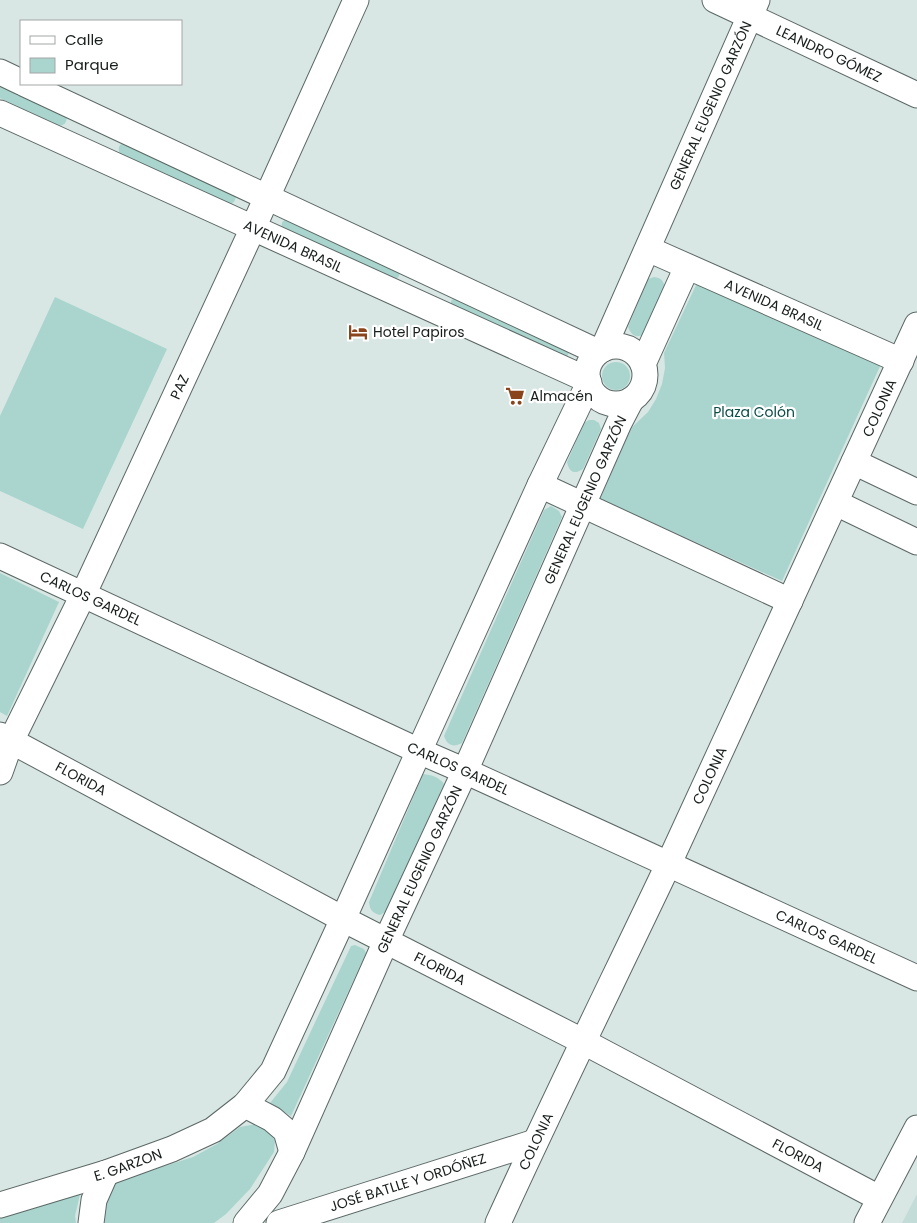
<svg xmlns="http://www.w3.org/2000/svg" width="917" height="1223" font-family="Poppins,sans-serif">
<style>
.built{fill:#c4dcd8}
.green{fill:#aad5ce}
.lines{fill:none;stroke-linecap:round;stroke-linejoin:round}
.minor-casing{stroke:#5b6865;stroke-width:27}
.minor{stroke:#fff;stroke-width:25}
.labels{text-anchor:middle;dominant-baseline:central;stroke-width:4.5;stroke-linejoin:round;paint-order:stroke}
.street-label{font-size:14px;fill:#181e1d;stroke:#fff}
.poi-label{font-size:14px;fill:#181e1d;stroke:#fff;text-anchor:start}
.park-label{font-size:14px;fill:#0b4d46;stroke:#fff}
</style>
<rect width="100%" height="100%" fill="#d8e7e4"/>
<!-- built -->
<polygon class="built" points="917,1194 917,1223 902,1223"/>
<!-- green -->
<g class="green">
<path d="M 0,83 L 67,117 C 66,123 65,125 59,126 L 0,98 Z"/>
<path d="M 127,142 L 236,196 C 235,201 234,203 229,205 L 120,154 C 117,147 119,144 127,142 Z"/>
<path d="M 290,218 L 400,272 C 399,278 397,279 392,281 L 283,230 C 280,223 282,220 290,218 Z"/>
<path d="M 654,277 C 661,278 663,280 665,287 L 644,334 C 636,339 631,335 628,327 L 648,279 Z"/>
<polygon points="697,283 882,362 782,581 600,499 630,429 648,412 656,399 662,384 665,368 664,353"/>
<polygon points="55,297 167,349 83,529 0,491 0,416"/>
<polygon points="454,298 569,351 568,355 566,358 451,304 451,301"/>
<circle cx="616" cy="376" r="14"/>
<path d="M 589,420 L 594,420 L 599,423 L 601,429 L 583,469 C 574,475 569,472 567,462 L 584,423 Z"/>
<path d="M 551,506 L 559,511 L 562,517 L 462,743 C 453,748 447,745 444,736 L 544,510 Z"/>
<polygon points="0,573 59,602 7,716 0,712"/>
<path d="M 423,774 C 432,775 439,777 444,784 L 385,912 L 380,915 C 372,913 370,910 369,902 Z"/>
<polygon points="355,945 364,949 366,953 291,1116 270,1103 287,1082 351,946"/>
<polygon points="256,1124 269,1130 275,1141 274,1152 250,1189 226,1214 214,1223 103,1223 102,1214 109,1189 118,1181 193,1157 217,1144 240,1127"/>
<polygon points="81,1190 75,1216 76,1223 0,1223 0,1215"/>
</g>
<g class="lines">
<!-- minor casing -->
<g class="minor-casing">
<g id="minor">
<path id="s1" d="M 715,0 L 917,95"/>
<polyline points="0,72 21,82"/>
<polyline points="25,84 598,352"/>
<path id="s2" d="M 0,113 L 588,380"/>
<path id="s3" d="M 648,249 L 901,361"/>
<circle cx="616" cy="375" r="29"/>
<path id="s4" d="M 603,349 L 757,0"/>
<polyline points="643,364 687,267"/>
<polyline points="854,462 917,492"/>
<polyline points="540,485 790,601"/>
<polyline points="836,503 917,542"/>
<path id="s5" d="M 0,556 L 419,751 L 465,771 L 917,978"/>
<path id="s6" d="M 0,735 L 343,919 L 584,1042 L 879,1198"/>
<path id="s7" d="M 0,772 L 11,741 L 83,595 L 253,228 L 356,0"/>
<polyline points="245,1105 272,1119 286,1131 292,1152"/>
<path id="s8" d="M 0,1205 L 106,1173 L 172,1149 L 213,1130 L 245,1105 L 273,1071 L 343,919 L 419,751 L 540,485 L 589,383"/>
<polyline points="91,1223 94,1200 106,1173"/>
<path id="s9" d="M 246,1223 L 270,1194 L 292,1152 L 386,941 L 465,771 L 619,423 L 631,400"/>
<path id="s10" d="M 279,1223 L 535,1142"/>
<path id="s11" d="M 498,1223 C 553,1102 612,983 669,863 C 752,684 835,505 917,325"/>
<polyline points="867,1223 917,1128"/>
</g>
</g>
<!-- minor -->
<use href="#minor" class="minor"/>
</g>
<!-- icons -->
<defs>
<g id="hotel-bare" transform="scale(1.5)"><path d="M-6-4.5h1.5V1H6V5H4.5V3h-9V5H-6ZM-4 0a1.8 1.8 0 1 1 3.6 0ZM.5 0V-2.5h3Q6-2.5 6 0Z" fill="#89441b" stroke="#fff" stroke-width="2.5" paint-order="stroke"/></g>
<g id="supermarket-bare" transform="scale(1.5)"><path d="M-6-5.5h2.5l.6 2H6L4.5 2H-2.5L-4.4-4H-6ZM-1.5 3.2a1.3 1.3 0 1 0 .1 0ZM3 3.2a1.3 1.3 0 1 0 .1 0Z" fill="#89441b" stroke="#fff" stroke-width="2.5" paint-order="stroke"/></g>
</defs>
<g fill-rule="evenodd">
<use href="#hotel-bare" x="358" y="332"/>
<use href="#supermarket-bare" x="515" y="396"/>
</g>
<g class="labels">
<!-- street labels -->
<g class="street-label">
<text stroke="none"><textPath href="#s1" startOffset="126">LEANDRO GÓMEZ</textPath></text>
<text stroke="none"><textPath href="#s4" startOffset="266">GENERAL EUGENIO GARZÓN</textPath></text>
<text stroke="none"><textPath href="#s2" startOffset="322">AVENIDA BRASIL</textPath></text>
<text stroke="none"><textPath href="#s3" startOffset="138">AVENIDA BRASIL</textPath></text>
<text stroke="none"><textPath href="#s7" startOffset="425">PAZ</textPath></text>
<text stroke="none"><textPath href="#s11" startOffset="900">COLONIA</textPath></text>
<text stroke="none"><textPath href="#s9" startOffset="800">GENERAL EUGENIO GARZÓN</textPath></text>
<text stroke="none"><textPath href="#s5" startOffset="100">CARLOS GARDEL</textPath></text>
<text stroke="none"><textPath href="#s5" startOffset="505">CARLOS GARDEL</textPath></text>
<text stroke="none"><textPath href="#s11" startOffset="495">COLONIA</textPath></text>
<text stroke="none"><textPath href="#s6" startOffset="92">FLORIDA</textPath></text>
<text stroke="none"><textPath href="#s9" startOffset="395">GENERAL EUGENIO GARZÓN</textPath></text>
<text stroke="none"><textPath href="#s5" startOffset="910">CARLOS GARDEL</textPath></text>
<text stroke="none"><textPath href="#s6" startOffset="498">FLORIDA</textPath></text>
<text stroke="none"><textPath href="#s11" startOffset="90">COLONIA</textPath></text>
<text stroke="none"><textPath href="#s6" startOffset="902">FLORIDA</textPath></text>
<text stroke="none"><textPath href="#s8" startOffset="134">E. GARZON</textPath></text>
<text stroke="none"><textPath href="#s10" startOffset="135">JOSÉ BATLLE Y ORDÓÑEZ</textPath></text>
</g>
<!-- poi labels -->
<g class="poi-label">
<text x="373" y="332">Hotel Papiros</text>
<text x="530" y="396">Almacén</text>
</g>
<!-- park labels -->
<g class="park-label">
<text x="754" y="412">Plaza Colón</text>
</g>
</g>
<!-- legend -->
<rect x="20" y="20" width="162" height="65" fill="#ffffff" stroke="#a3a5a5"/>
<rect x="30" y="36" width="25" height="8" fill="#ffffff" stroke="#a3a5a5"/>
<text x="65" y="45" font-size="15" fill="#181e1d">Calle</text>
<rect x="30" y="58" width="25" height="15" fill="#aad5ce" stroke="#a3a5a5"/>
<text x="65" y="70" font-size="15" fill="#181e1d">Parque</text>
</svg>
